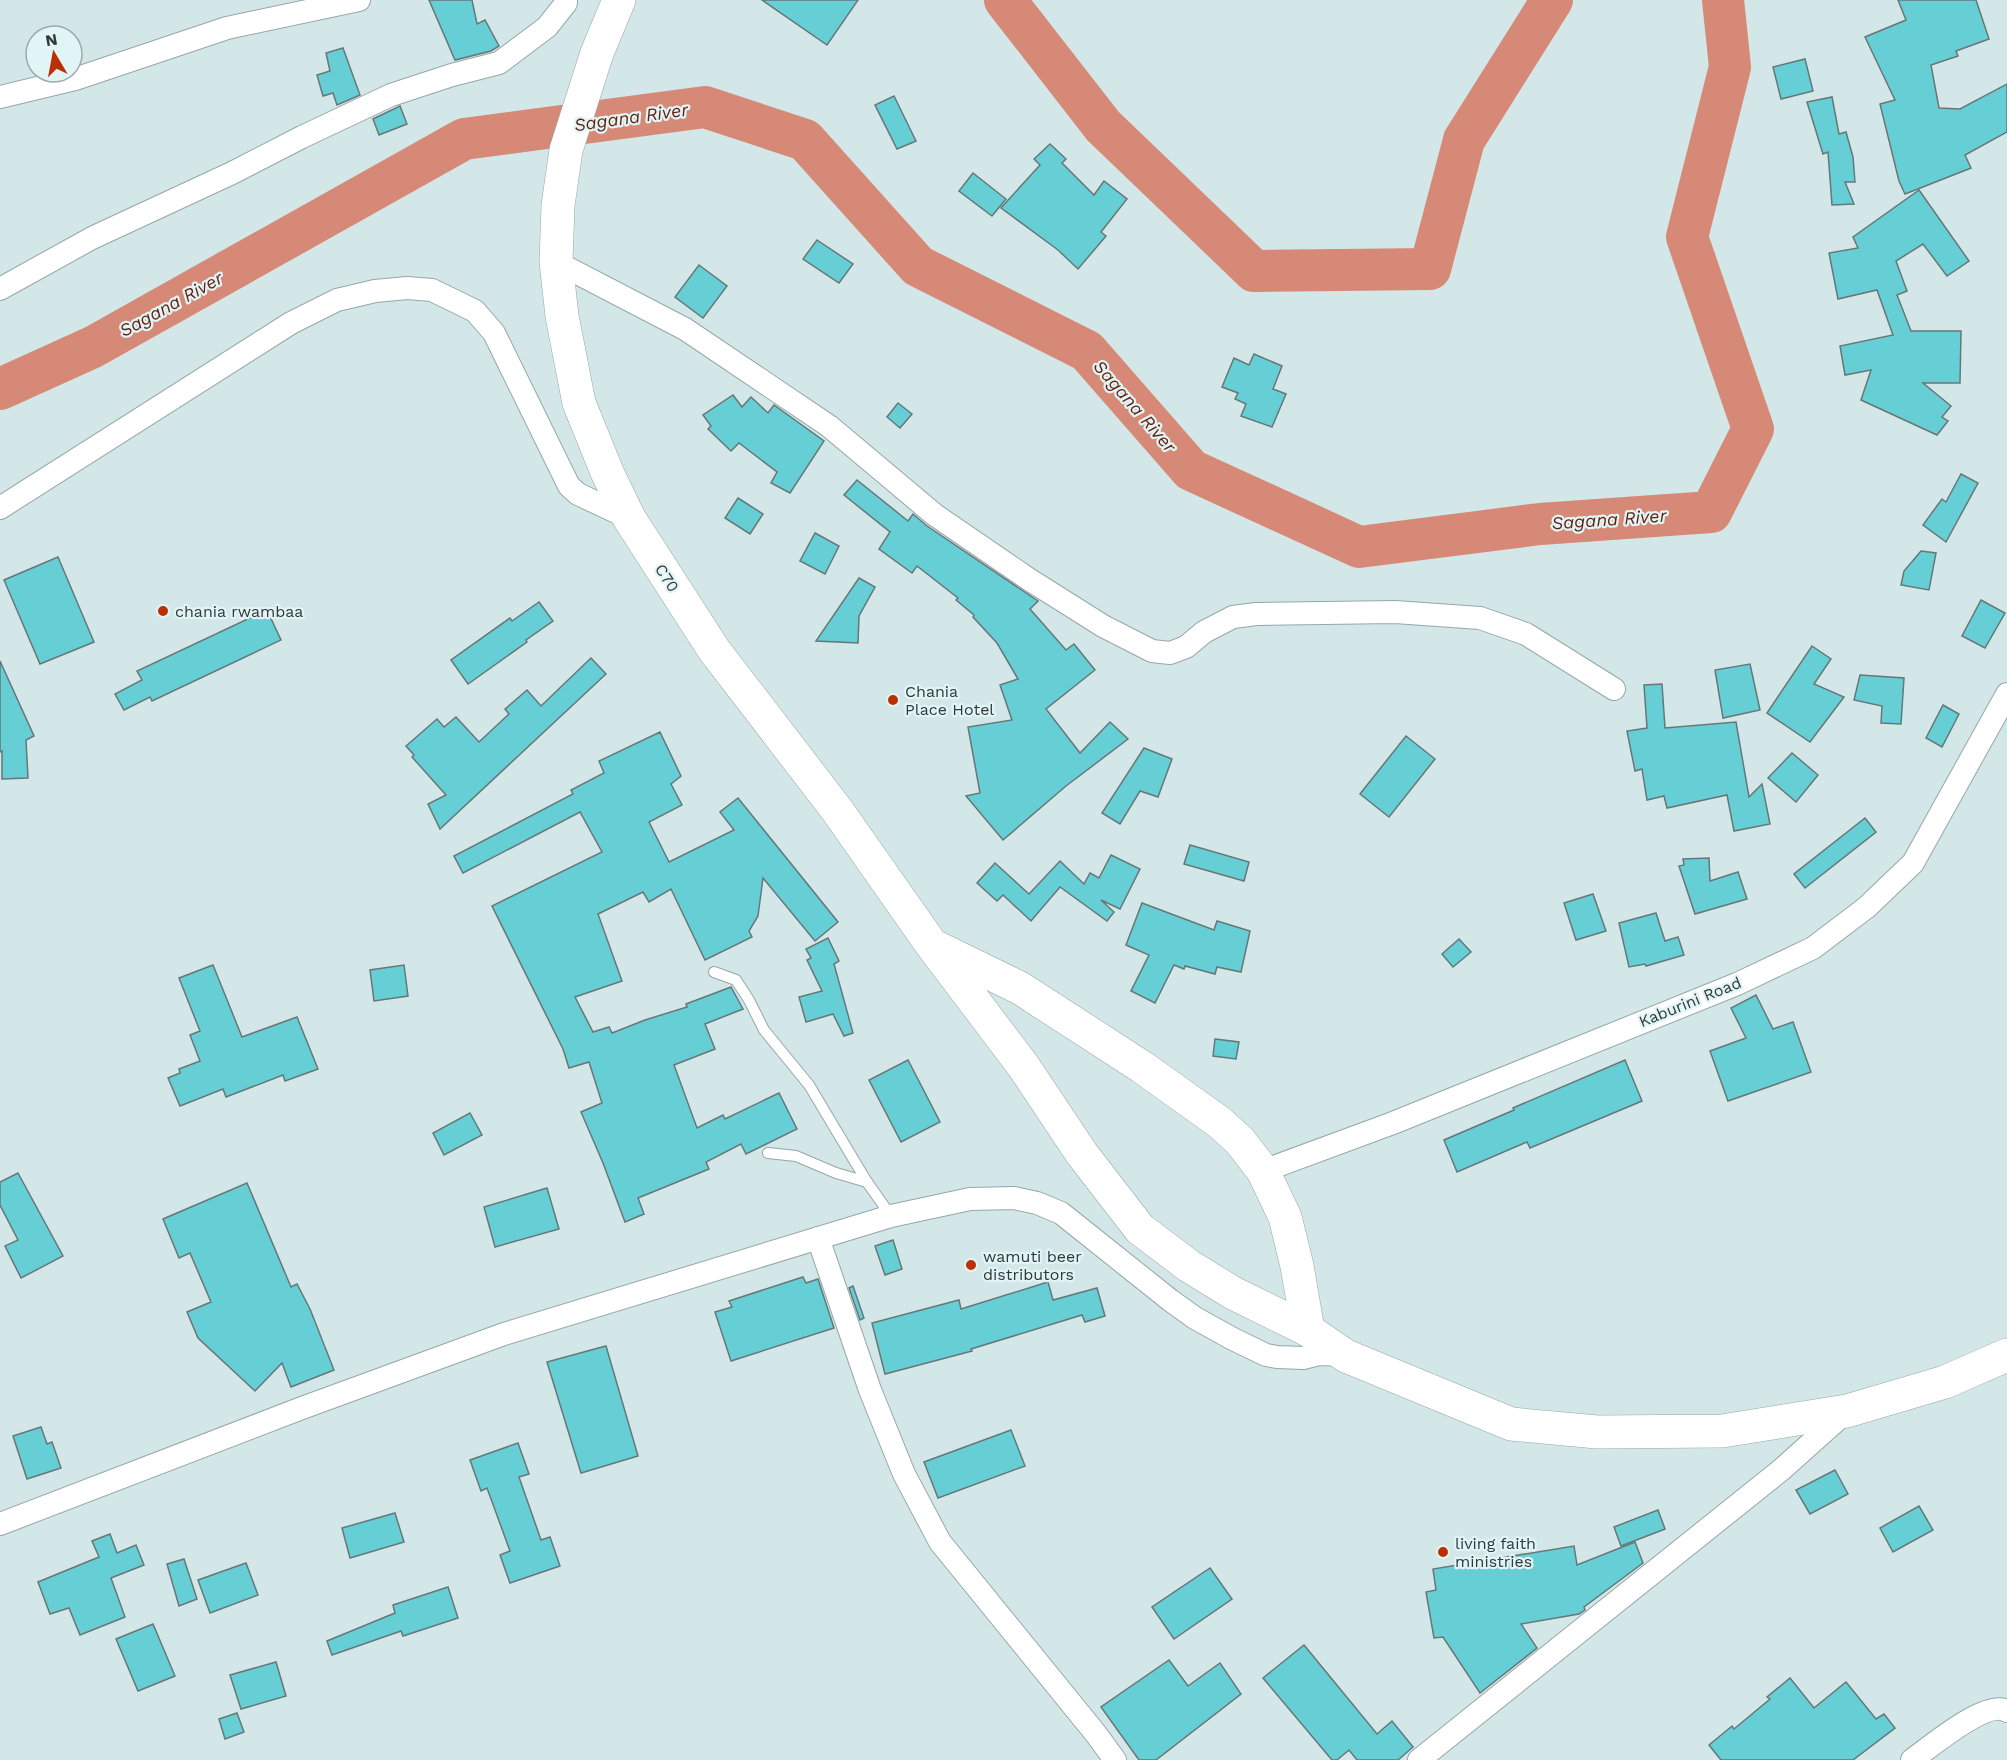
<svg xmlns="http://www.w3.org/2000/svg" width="2007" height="1760" font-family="'Work Sans',sans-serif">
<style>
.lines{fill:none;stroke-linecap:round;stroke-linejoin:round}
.river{stroke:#d58976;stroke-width:42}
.building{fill:#66cfd6;stroke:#667778;stroke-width:1.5}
.lane-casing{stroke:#95a7a8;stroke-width:12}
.street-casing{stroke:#95a7a8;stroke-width:24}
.highway-casing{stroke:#95a7a8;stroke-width:34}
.lane{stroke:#fff;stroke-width:10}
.street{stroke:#fff;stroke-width:22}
.highway{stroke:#fff;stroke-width:33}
.poi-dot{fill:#ba3004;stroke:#e1f4f6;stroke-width:2}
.labels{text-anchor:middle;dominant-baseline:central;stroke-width:4.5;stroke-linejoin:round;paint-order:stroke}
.street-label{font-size:16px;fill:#32393a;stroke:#e1f4f6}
.poi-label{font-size:16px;fill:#32393a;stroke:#e1f4f6;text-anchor:start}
.water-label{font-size:18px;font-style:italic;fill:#631f0d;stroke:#e1f4f6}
</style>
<rect width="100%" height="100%" fill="#d4e7e8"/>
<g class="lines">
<!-- river -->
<g class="river">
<polyline points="1005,0 1103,126 1254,271 1430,269 1464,140 1552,0"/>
<polyline points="0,389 93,347 464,139 705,107 805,140 918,266 1087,351 1191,470 1359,547 1540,524 1711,512 1753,429 1687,237 1730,67 1723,0"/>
</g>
</g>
<!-- building -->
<g class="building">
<polygon points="429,0 472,0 477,24 485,20 499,46 491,51 455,60"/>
<polygon points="762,0 858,0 827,45"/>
<polygon points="1898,0 1976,0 1989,39 1956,51 1958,56 1931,65 1939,108 1960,109 2007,84 2007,132 1965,155 1971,168 1905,194 1899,181 1880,104 1895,100 1865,37 1906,20"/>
<polygon points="343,48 360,95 337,105 333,93 323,96 317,75 330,71 326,53"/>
<polygon points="1805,59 1813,91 1781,99 1773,67"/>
<polygon points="894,96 916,141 897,149 875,105"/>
<polygon points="1832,97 1839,134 1846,132 1853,157 1855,182 1845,182 1854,204 1832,205 1828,152 1823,154 1807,102"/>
<polygon points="400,106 407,124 379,135 373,119"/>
<polygon points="1050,144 1066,159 1062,163 1094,195 1104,181 1127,199 1101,232 1106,236 1078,269 1058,250 1001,208 1040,165 1034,159"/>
<polygon points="973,173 1006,199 992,216 959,191"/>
<polygon points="1919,190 1969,261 1947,276 1923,244 1896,261 1907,291 1897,295 1911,331 1961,331 1960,383 1923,383 1951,406 1942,417 1948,421 1937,435 1861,400 1871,370 1845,375 1840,346 1893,335 1877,290 1838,299 1829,253 1858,248 1853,237"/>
<polygon points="817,240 853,264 839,283 803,259"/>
<polygon points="699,265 727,286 703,318 675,297"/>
<polygon points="1254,354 1282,366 1273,389 1286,394 1272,427 1241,416 1246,404 1235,399 1238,393 1222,387 1234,358 1249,365"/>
<polygon points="733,395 742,407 751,397 768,413 774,405 824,441 790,493 771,483 777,472 739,443 731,451 708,429 711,426 703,415"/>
<polygon points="898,403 912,414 900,428 887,417"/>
<polygon points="1961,474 1978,483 1946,542 1923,525 1942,499 1946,502"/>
<polygon points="857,480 908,521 913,514 927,526 1038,601 1030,609 1066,650 1074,644 1095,670 1046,709 1080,753 1110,722 1128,739 1066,786 1003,840 966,796 980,793 968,727 1012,720 1000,685 1018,679 997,643 973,617 974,615 956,600 958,598 917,566 912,573 879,549 890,532 844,495"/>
<polygon points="738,498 763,514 750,534 725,518"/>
<polygon points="815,533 839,546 825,574 800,561"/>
<polygon points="1921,551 1936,553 1929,590 1901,585 1904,571"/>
<polygon points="58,557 94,642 40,664 4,580"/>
<polygon points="859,578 875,587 859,616 858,643 816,641"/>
<polygon points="1981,600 2005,613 1985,648 1962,636"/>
<polygon points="539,602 553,621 526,640 527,642 468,684 451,660 510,618 512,621"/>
<polygon points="267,610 281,640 152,701 150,697 124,710 115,694 142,680 137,671"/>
<polygon points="1812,646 1831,659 1814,684 1844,697 1810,742 1767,713"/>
<polygon points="591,658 606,674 440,829 428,804 446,795 412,757 414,755 406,746 437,719 444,727 456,717 479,742 509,714 505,709 527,690 541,706"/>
<polygon points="0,661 34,736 26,740 28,778 2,779 2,751 0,752"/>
<polygon points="1750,664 1760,710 1723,718 1715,670"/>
<polygon points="1860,675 1904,678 1901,724 1881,723 1882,706 1854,700"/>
<polygon points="1662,684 1665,728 1736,722 1749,797 1762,784 1770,824 1734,831 1727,795 1667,808 1664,796 1647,800 1642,769 1635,771 1627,731 1647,728 1644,685"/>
<polygon points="1943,705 1959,714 1942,747 1926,738"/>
<polygon points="660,732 681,776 671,784 682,805 649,822 669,862 734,830 720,812 738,798 838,922 815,941 763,878 758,916 749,931 752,937 705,960 671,889 649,902 643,892 598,914 622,981 575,997 593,1032 609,1027 612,1033 645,1020 687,1007 686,1004 731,987 743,1009 705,1024 715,1049 674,1065 697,1128 723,1115 725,1119 779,1093 797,1129 746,1154 741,1144 706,1162 709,1169 638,1198 644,1214 625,1222 603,1163 581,1112 602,1103 589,1062 569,1068 563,1049 492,906 602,852 580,812 463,873 454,856 573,794 571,790 604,773 599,761"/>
<polygon points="1406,736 1435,759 1389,817 1360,794"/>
<polygon points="1144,748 1172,759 1158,797 1140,791 1120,824 1102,813"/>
<polygon points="1792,753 1818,775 1796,802 1768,778"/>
<polygon points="1865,818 1876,832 1805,888 1794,874"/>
<polygon points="1190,845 1249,862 1244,881 1184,864"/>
<polygon points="1111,855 1140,869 1120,909 1101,900 1114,912 1107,921 1060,887 1031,921 1003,895 997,901 977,883 995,863 1029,894 1060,861 1084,884 1090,873 1099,878"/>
<polygon points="1709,858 1710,881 1738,872 1747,899 1695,914 1679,866 1684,865 1683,859"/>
<polygon points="1593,894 1606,931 1576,940 1564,903"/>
<polygon points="1142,903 1214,930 1217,921 1250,931 1241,972 1217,967 1215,974 1185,966 1184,969 1174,965 1155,1003 1131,991 1149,955 1126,945"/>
<polygon points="1656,913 1665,941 1678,937 1684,955 1646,966 1645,964 1629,967 1619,923"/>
<polygon points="828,938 839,961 834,964 853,1033 844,1036 833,1014 806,1022 799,997 822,991 807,960 811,958 806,949"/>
<polygon points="1459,939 1471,952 1453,967 1442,954"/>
<polygon points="213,965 242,1037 297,1017 318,1069 285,1081 283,1075 226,1097 223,1089 180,1106 168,1078 180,1073 179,1069 200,1061 190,1035 200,1031 179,978"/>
<polygon points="404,965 408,996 374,1001 370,970"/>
<polygon points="1756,995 1773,1029 1793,1022 1811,1072 1728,1101 1710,1051 1746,1038 1731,1008"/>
<polygon points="1215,1039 1239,1042 1236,1059 1213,1056"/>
<polygon points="908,1060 940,1122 901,1142 869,1080"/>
<polygon points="1625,1060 1642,1101 1530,1148 1527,1142 1457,1172 1444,1140 1514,1110 1513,1108"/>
<polygon points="470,1113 482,1135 444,1155 433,1133"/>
<polygon points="18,1173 63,1256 21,1278 5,1246 18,1240 0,1205 0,1182"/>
<polygon points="247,1183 291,1287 297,1284 310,1309 334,1370 291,1387 282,1363 255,1391 198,1338 187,1312 211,1302 190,1253 179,1258 163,1219"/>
<polygon points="547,1188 559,1229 495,1247 484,1207"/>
<polygon points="893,1240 902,1269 885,1275 875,1246"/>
<polygon points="803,1277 806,1283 818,1279 834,1328 731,1361 715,1312 732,1307 729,1301"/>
<polygon points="1048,1282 1053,1300 1097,1288 1105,1316 1085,1322 1082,1315 971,1349 972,1351 885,1374 872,1323 959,1300 961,1309"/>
<polygon points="853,1286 864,1318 860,1320 849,1288"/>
<polygon points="606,1346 638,1456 581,1473 547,1362"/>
<polygon points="41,1427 47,1444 52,1442 61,1468 27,1479 13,1436"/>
<polygon points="1011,1430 1025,1466 938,1498 924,1462"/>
<polygon points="518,1443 529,1474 519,1477 541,1540 550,1537 560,1566 510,1583 500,1555 510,1551 487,1488 481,1491 470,1460"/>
<polygon points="1835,1470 1848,1494 1810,1514 1796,1490"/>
<polygon points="1919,1506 1933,1530 1893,1552 1880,1528"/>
<polygon points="1658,1510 1665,1529 1621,1546 1614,1527"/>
<polygon points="395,1513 404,1542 350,1558 342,1528"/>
<polygon points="110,1534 117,1553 136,1545 144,1565 111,1578 125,1617 80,1635 69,1608 50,1614 38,1582 99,1557 92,1541"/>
<polygon points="1635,1542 1643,1563 1584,1607 1585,1610 1579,1614 1521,1624 1537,1648 1480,1693 1443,1637 1434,1638 1426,1592 1436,1590 1433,1569 1574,1546 1577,1565"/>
<polygon points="184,1559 197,1599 179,1606 167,1564"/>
<polygon points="246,1563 258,1595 210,1613 198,1580"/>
<polygon points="1210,1568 1232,1599 1174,1639 1152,1607"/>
<polygon points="448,1587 458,1618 403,1636 401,1631 332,1655 327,1641 395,1613 393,1605"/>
<polygon points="153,1624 175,1676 138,1691 116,1639"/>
<polygon points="1304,1645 1377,1734 1392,1721 1413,1747 1398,1760 1357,1760 1349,1750 1337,1760 1332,1760 1263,1678"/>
<polygon points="1169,1660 1188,1686 1220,1663 1241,1694 1156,1760 1139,1760 1101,1707"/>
<polygon points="276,1662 286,1696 241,1709 230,1675"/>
<polygon points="1790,1678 1814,1708 1846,1682 1876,1719 1884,1714 1895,1728 1853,1760 1721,1760 1709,1745 1732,1726 1734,1729 1770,1699 1767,1697"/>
<polygon points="237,1713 244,1732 225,1739 219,1719"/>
</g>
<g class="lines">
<!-- lane casing -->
<g class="lane-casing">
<g id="lane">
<polyline points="714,972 736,980 749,1000 764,1030 809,1085 867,1182 891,1216"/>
<polyline points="768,1153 796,1156 836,1173 867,1182"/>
</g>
</g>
<!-- street casing -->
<g class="street-casing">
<g id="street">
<polyline points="0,97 75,79 227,28 359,0"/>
<polyline points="556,262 685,329 829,426 935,515 1030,580 1103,626 1152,651 1170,653 1186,647 1204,632 1233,617 1256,614 1395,612 1480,618 1526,634 1614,689"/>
<polyline points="0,289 92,238 232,173 302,137 391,95 452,75 499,63 547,27 566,3 566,0"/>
<polyline points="0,508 291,323 337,300 375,291 407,288 432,290 475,311 494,333 569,486 578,494 629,518"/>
<polyline points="1263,1171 1393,1123 1737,984 1813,948 1867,907 1913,863 2007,694"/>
<polyline points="818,1238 870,1390 904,1474 940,1542 1096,1734 1115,1760"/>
<polyline points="0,1524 302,1408 504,1334 891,1216 970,1199 1014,1198 1037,1203 1061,1213 1170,1300 1195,1318 1233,1339 1266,1355 1277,1357 1303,1358 1319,1354 1345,1355"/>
<polyline points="1419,1760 1781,1470 1847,1411"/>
<path d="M 1912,1760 C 1930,1747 1987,1699 2007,1711"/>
</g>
</g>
<!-- highway casing -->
<g class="highway-casing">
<g id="highway">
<polyline points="619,0 597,53 566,150 558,205 556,262 562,316 579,403 607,472 629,518 714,650 837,810 931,944 1024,1067 1082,1154 1140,1229 1189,1266 1233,1293 1308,1330 1346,1356 1511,1424 1597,1432 1722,1431 1847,1411 1945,1382 2007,1355"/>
<polyline points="938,948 1020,988 1142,1067 1219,1122 1240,1141 1263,1171 1285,1217 1297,1266 1308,1330"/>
</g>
</g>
<!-- lane -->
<use href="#lane" class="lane"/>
<!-- street -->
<use href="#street" class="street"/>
<!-- highway -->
<use href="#highway" class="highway"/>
</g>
<!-- markers -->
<g class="poi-dot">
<circle cx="163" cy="611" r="6"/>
<circle cx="893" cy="700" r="6"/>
<circle cx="971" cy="1265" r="6"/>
<circle cx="1443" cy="1552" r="6"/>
</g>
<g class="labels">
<!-- street labels -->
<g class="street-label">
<text transform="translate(667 578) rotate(57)">C70</text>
<text transform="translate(1690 1002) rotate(-22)">Kaburini Road</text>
</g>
<!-- poi labels -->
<g class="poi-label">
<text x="175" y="611">chania rwambaa</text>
<text x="905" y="691">Chania<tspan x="905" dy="18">Place Hotel</tspan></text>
<text x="983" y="1256">wamuti beer<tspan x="983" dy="18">distributors</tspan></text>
<text x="1455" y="1543">living faith<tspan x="1455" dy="18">ministries</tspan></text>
</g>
<!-- water labels -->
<g class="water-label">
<text transform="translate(631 117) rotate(-8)">Sagana River</text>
<text transform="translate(171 304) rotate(-29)">Sagana River</text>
<text transform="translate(1135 406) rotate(49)">Sagana River</text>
<text transform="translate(1609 519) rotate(-4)">Sagana River</text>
</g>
</g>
<!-- north arrow -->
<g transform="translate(54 54) rotate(350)"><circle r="28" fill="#e1f4f6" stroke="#9ba9ab" stroke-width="1.5"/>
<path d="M0-4.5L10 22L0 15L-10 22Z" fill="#ba3004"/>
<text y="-9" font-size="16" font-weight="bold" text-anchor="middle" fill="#32393a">N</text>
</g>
</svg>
